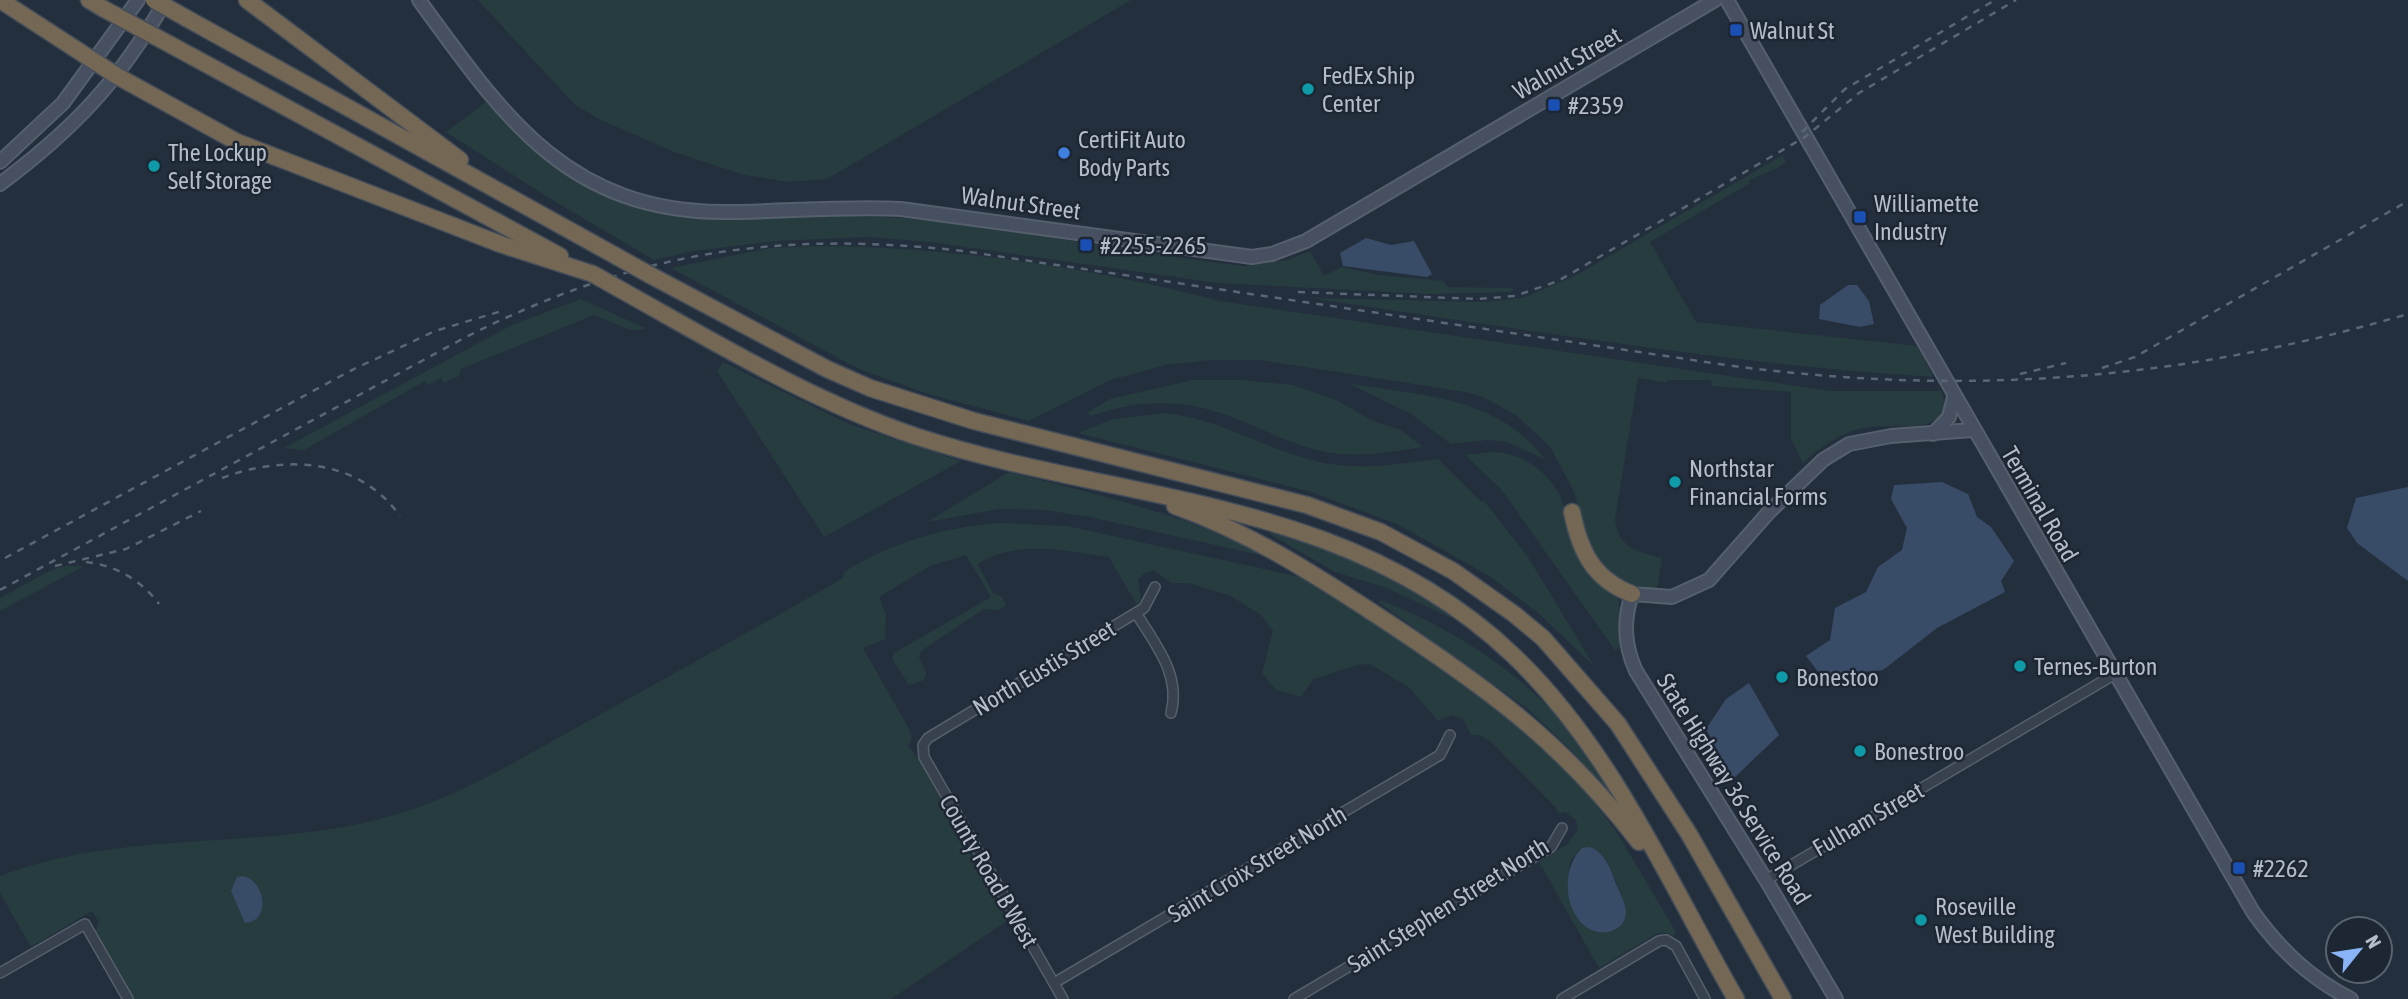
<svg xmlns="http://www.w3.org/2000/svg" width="2408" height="999" font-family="'Asap Condensed',sans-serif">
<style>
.green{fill:#263c3f;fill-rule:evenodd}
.water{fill:#394c67}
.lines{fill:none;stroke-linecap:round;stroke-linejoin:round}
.street-casing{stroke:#565f6c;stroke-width:12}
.secondary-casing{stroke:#565f6c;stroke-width:16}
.highway-casing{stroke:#434c59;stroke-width:19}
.street{stroke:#38414e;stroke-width:9}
.secondary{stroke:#465061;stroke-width:12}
.highway{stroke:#746855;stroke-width:16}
.rail{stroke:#5a6575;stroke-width:2.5;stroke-dasharray:7 7;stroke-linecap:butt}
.highway-bridge-casing{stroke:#434c59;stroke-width:19;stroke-linecap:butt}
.highway-bridge{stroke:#746855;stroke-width:16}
.transit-dot{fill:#1a4fb4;stroke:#1d2633;stroke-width:2.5}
.culture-dot{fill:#0f9aa8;stroke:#1d2633;stroke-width:2.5}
.shop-dot{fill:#3f7fe0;stroke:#1d2633;stroke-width:2.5}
.labels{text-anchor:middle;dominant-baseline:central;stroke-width:5;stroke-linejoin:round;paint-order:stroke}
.poi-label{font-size:24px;fill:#b4bcc9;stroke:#1d2633;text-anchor:start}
.street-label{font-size:24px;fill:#b4bcc9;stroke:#1d2633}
</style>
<rect width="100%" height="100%" fill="#242f3e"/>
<!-- green -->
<g class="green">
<polygon points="478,0 1131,0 827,179 789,182 744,175 674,152 599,119 575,105"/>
<path d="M 486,102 C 538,161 604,205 684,216 C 723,221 762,211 800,214 C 837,217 875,215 912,219 C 1023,230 1132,253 1243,266 L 1288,260 L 1310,251 L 1324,276 L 1342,267 L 1379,275 L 1443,281 L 1448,287 L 1512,288 L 1513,292 L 1429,294 L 1218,283 L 930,242 L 867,237 L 776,241 L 694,251 L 654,260 L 549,198 L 446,132 Z"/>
<path d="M 1783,155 L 1786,162 C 1775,171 1762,173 1749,181 L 1750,183 L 1650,242 L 1696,322 L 1917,346 L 1934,377 C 1724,364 1517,328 1309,298 L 1483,302 L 1522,298 L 1575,276 Z"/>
<path d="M 821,246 C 953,247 1093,268 1220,301 L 1830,391 L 1942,391 L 1946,410 C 1931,436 1885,421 1859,429 C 1837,435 1819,448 1803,463 L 1791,439 L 1791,392 L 1712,386 L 1711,380 L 1667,380 L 1667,383 L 1638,378 L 1615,519 C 1618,548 1638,552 1662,558 L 1657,589 L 1632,585 L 1608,573 L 1589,548 L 1574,492 L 1551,448 L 1516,415 L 1481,396 L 1465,392 L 1260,360 L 1210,360 L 1166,365 L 1110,380 L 1029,421 L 925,393 L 857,368 L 671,268 L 770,248 Z"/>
<polygon points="581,299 647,329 630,330 594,315 461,369 459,376 444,383 441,378 428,385 425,381 304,450 284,448 512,325"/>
<polygon points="723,362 849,424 961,461 824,537 717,371"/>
<path d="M 1193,380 L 1243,380 L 1293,385 L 1336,400 L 1373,421 L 1401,430 L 1423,447 C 1390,452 1354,459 1322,451 C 1290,444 1261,428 1232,417 C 1186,399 1138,399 1091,416 L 1087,413 L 1110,399 Z"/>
<path d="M 1348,383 C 1424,397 1494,394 1546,460 L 1507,442 L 1488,440 L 1451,444 L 1411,414 Z"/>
<path d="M 1166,413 C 1217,419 1257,444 1304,458 C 1348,472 1394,465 1438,459 L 1482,502 L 1484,501 L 1528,557 L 1594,666 L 1538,613 L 1491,577 L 1399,525 L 1311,492 L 1078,433 L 1113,419 Z"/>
<path d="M 1491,452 C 1523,452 1554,474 1564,506 C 1571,525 1571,544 1581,562 C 1591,579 1609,586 1619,601 L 1621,646 L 1615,650 L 1501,489 L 1465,455 Z"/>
<path d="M 1009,472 C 1097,495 1187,514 1268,557 L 1090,517 L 1045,510 L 999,509 L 927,522 Z"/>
<path d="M 998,523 L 1067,526 L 1314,580 L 1454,674 L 1553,754 L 1588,793 L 1619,836 L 1676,932 L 1674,936 L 1665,933 L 1656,934 L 1599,968 L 1539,862 L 1568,844 L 1578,829 L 1576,820 L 1565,812 L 1557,813 L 1556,808 L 1490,741 L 1479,735 L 1471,735 L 1463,719 L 1451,715 L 1438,721 L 1410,688 L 1370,664 L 1357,665 L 1314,679 L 1301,697 L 1276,690 L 1262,673 L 1273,631 L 1262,616 L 1231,596 L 1189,583 L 1171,583 L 1154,570 L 1142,575 L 1138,580 L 1141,600 L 1138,607 L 1109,557 C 1065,551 1017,539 978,564 L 993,593 L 1002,597 L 1006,605 L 999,610 L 984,609 L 921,651 L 919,657 L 926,673 L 924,680 L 909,685 L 892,659 L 894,653 L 991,597 L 966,555 L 930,566 L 879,597 L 886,615 L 885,639 L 863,648 L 909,729 L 912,738 L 908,746 L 919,759 L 1007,921 L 891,999 L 133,999 L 95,933 L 99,922 L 92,911 L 31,947 L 0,893 L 0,876 C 122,829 255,851 380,819 C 451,801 513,763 576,728 C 665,679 754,629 843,578 L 844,572 C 891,542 943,528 998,523 ZM 1582,848 L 1606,859 L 1609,865 L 1626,907 L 1616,930 C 1570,939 1573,900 1569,867 L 1571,860 Z"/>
<path d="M 1270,531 C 1336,549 1396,577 1453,615 L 1451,618 L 1387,588 L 1335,572 L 1270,534 Z"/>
<polygon points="65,566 84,566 0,611 0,598 47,572"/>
<path d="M 1381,600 C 1453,629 1522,672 1572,733 C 1590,755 1604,781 1619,805 L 1571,750 L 1528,709 L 1378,602 Z"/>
</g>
<!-- water -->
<g class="water">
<polygon points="1366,238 1391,245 1414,241 1432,274 1427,277 1343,266 1340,253"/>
<polygon points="1848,285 1857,285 1869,301 1874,324 1860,327 1819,319 1820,305"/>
<polygon points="1942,482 1968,494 1977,517 1991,527 2014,561 2001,581 2005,592 1937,628 1883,670 1863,672 1829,686 1806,656 1830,640 1835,608 1866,592 1878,567 1902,550 1907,528 1891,499 1894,485"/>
<polygon points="2408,487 2408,581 2357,543 2347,528 2356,498"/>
<polygon points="1749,683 1779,735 1733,779 1706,729 1726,699"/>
<path d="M 1590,847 C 1607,854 1611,871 1617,886 C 1620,894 1626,903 1626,912 C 1625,933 1599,938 1585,926 C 1562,907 1563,866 1582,848 Z"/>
<path d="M 243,876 C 266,881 271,922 245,923 L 231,891 L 237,877 Z"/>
</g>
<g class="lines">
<!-- street casing -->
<g class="street-casing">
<g id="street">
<path d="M 1136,613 C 1156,645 1181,675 1171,713"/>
<polyline points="1766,880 2115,674"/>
<polyline points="0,973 85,924 128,999"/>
<polyline points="1054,983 1440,755 1450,735"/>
<polyline points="1063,999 924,757 923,745 928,738 1144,608 1155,587"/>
<polyline points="1294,999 1551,847 1562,828"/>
<polyline points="1562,999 1659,941 1666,940 1676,946 1705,999"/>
</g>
</g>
<!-- secondary casing -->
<g class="secondary-casing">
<g id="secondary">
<path d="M 419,0 C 502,114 565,210 721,212 C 781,212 841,206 901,209 L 1252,257 L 1272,254 L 1306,241 L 1715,0"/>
<path d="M 1727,0 L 2253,912 C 2280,950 2310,978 2351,999"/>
<polyline points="0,162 63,103 138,0"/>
<path d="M 0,184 C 75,128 119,81 166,0"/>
<polyline points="1933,434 1949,417 1954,397"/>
<path d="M 1836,999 L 1766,880 L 1636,671 C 1624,645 1623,621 1632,594 L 1672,597 L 1709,580 L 1769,512 L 1823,460 L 1849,444 L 1891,436 L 1973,430"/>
</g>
</g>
<!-- highway casing -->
<g class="highway-casing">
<g id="highway">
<polyline points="0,0 117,76 237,142 500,244 593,274"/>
<polyline points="89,0 104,9"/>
<polyline points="247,0 460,160"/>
<polyline points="186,18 616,256"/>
<polyline points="171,45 560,256"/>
<polyline points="650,275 827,369 870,388 974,421 1307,505 1381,532 1453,571 1514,614 1543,638 1618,724 1689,834 1783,999"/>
<path d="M 623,291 C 718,344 812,401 915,436 C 1123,504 1346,495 1514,656 C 1613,751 1668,881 1736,999"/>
<path d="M 1175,506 C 1248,532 1311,572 1375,614 C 1482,684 1560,739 1639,842"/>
<path d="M 1572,512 C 1580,551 1593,579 1632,594"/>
</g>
</g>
<!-- street -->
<use href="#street" class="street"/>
<!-- secondary -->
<use href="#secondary" class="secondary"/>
<!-- highway -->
<use href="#highway" class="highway"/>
<!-- rail -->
<g class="rail">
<polyline points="1802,132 1845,89 1995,0"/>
<polyline points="1298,292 1478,299 1515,296 1558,281 1805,137 1859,93 2016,0"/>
<polyline points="2102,368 2135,357 2408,201"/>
<polyline points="2020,374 2066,363"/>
<path d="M 222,478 C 283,455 358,457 400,516"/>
<polyline points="5,558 350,371 435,331 505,310"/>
<path d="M 86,562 C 115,565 141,580 159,604"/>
<polyline points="55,566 126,549 201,511"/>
<path d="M 0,590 L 464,338 C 634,252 774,230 963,251 L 1726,365 C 1963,397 2179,381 2408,314"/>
</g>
<!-- highway-bridge casing -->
<g class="highway-bridge-casing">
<g id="highway-bridge">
<polyline points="154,0 186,18"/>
<polyline points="104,9 171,45"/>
<polyline points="616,256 650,275"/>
<polyline points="593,274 623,291"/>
</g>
</g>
<!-- highway-bridge -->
<use href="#highway-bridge" class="highway-bridge"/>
</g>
<!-- markers -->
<g class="transit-dot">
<rect x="1729" y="23" width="14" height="14" rx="3.5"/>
<rect x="1547" y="98" width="14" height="14" rx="3.5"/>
<rect x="1853" y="210" width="14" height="14" rx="3.5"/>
<rect x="1079" y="238" width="14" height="14" rx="3.5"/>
<rect x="2232" y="861" width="14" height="14" rx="3.5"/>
</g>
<g class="culture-dot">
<circle cx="1308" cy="89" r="7"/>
<circle cx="154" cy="166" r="7"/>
<circle cx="1675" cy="482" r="7"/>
<circle cx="2020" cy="666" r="7"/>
<circle cx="1782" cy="677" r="7"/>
<circle cx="1860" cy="751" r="7"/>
<circle cx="1921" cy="920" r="7"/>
</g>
<circle class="shop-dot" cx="1064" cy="153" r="7"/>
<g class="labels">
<!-- poi labels -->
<g class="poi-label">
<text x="1750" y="30">Walnut St</text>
<text x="1322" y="75">FedEx Ship<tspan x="1322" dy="28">Center</tspan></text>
<text x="1568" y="105">#2359</text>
<text x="1078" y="139">CertiFit Auto<tspan x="1078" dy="28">Body Parts</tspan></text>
<text x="168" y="152">The Lockup<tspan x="168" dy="28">Self Storage</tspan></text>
<text x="1874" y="203">Williamette<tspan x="1874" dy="28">Industry</tspan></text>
<text x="1100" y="245">#2255-2265</text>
<text x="1689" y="468">Northstar<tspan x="1689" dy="28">Financial Forms</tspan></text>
<text x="2034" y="666">Ternes-Burton</text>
<text x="1796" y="677">Bonestoo</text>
<text x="1874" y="751">Bonestroo</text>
<text x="2253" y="868">#2262</text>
<text x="1935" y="906">Roseville<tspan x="1935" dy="28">West Building</tspan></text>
</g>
<!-- street labels -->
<g class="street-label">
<text transform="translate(1567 63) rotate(-30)">Walnut Street</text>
<text transform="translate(1021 203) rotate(8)">Walnut Street</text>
<text transform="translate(2040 504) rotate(60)">Terminal Road</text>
<text transform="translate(1044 668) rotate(-31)">North Eustis Street</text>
<text transform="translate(1734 789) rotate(58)">State Highway 36 Service Road</text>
<text transform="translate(1868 819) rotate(-30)">Fulham Street</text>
<text transform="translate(1257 864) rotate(-31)">Saint Croix Street North</text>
<text transform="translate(989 871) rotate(60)">County Road B West</text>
<text transform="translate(1448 905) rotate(-32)">Saint Stephen Street North</text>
</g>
</g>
<!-- north arrow -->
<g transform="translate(2359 950) rotate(60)"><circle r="33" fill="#1d2633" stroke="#59626f" stroke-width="2"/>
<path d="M0-5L12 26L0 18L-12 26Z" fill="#8ab4f8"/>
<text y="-10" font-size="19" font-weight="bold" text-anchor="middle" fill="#b4bcc9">N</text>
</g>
</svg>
